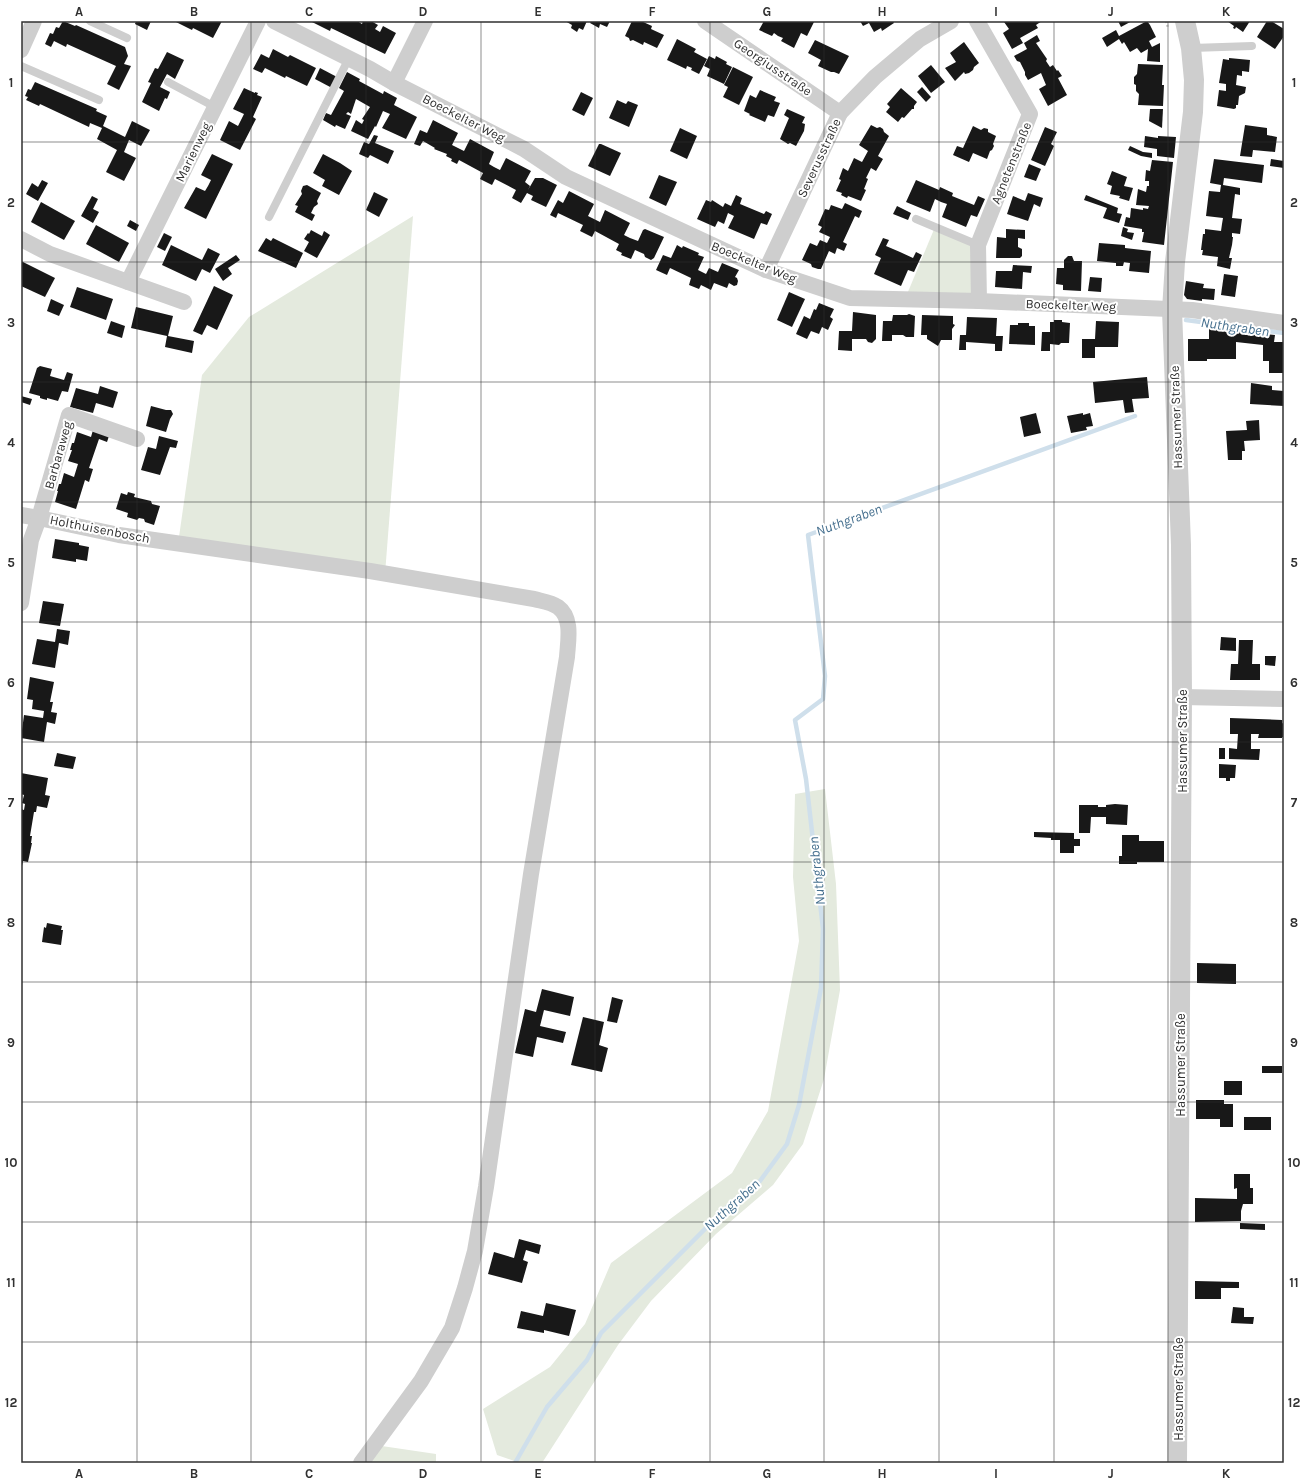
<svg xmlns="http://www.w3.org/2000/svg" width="1305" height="1484" font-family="Karla,sans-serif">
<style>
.green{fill:#e4eade}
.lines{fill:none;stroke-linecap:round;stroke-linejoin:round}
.stream{stroke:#cfdfeb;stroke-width:4.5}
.building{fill:#181818}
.path{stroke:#cbcbcb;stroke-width:2.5;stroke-dasharray:2 2;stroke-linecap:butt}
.service{stroke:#cecece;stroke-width:8}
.minor{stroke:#cecece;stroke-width:16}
.tertiary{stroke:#cecece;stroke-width:20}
.grid{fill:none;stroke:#313131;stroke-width:1;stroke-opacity:0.55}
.labels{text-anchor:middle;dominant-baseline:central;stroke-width:4;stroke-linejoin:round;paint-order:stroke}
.street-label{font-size:13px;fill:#313131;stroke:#fff}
.water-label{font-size:14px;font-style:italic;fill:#456f8e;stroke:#fff}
.neatline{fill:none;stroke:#313131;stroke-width:1.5}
.grid-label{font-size:13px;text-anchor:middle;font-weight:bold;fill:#313131}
</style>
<rect width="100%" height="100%" fill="#fff"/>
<!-- green -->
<g class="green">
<polygon points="413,216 385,574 178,544 202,375 249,317"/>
<polygon points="935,227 978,245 979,301 905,299"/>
<polygon points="825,789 836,884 840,990 824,1079 803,1144 773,1185 716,1234 651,1301 618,1345 542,1463 520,1463 497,1455 483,1409 550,1367 585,1324 611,1263 732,1173 768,1111 799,941 793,877 795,794"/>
<polygon points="375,1445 436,1454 436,1463 361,1463"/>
</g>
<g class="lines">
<!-- stream -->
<g class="stream">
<polyline points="1186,320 1284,333"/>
<polyline points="515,1463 547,1407 587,1360 601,1333 730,1204 760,1181 787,1144 799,1105 821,988 823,929 806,779 795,720 823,699 825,676 808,535 1135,416"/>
</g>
</g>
<!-- building -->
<g class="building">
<polygon points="63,21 75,26 76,25 125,47 128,56 124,64 131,66 119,90 107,84 116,66 67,44 66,47 54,41 51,47 45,44 50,33 53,34 56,27 59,28"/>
<polygon points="136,21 151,21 147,30 135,24"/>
<polygon points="174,21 222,21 213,38 193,28 192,30"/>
<polygon points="310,21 357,21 362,24 363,21 371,21 378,25 375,29 380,32 383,26 396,33 385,54 331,28 330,31"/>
<polygon points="565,21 587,21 583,30 579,28 577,32 571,28 572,25"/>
<polygon points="591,21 610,21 607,27 600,24 599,28 590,23"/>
<polygon points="632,21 641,21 652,26 651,29 664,35 657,48 644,42 643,45 633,40 630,41 629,38 625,36"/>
<polygon points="764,21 804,21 806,22 807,21 814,22 807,36 801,33 794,48 781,41 783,38 778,36 774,33 772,36 759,30"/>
<polygon points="860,21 893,21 894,23 882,31 881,28 874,32 869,23 863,26"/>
<polygon points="1005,21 1042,21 1036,25 1038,28 1020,38 1023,43 1012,49 1003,33 1009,29 1004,22"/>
<polygon points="1118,21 1132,21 1121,27"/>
<polygon points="1147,21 1150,25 1156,37 1149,41 1152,47 1160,43 1160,62 1147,61 1148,49 1141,53 1137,48 1130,52 1124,42 1122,44 1119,39 1107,47 1102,38 1116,30 1119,36"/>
<polygon points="1227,21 1250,21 1243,32 1236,27 1235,29 1233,28 1234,26"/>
<polygon points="1267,21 1271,21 1284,29 1284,36 1275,49 1257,37"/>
<polygon points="1037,35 1040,41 1036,43 1047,59 1046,61 1050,67 1053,65 1057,71 1058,70 1062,76 1058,78 1067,95 1048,106 1039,89 1046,85 1041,73 1028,80 1025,75 1025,72 1020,62 1017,61 1014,56 1027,49 1024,43"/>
<polygon points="677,39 696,49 694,52 707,59 699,74 691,70 692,68 687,66 686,69 667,60"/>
<polygon points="815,40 849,56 839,74 834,72 831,72 818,66 821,60 808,53"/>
<polygon points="964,42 979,63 974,67 973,70 969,73 965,74 964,72 955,81 945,68 956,62 950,53"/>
<polygon points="273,49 288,57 290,55 316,68 307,86 286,76 285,78 265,68 262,73 253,69 261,54 269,58"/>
<polygon points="167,52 184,60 175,79 167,74 160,87 170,92 167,99 165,98 159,111 142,102 151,83 148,82 155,68 158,69"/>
<polygon points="709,56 715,59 716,56 727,62 726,64 732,67 724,84 707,76 710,69 704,66"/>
<polygon points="1229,58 1250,60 1249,72 1242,71 1242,76 1237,75 1236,85 1246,87 1245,93 1239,96 1238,105 1236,105 1236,108 1234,109 1217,106 1219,90 1226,91 1226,84 1219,83 1223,59 1229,60"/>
<polygon points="1138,64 1163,65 1162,85 1164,85 1163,106 1138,105 1139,94 1136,91 1136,85 1134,84 1134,77 1137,74"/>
<polygon points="931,65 945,82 931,93 918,76"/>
<polygon points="733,67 753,77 739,105 723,97 728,87 724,85"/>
<polygon points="320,68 337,77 332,88 315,79"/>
<polygon points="347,72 360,79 359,81 383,94 384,91 397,98 394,105 417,117 406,139 382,128 390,114 383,111 376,127 375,126 368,139 351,131 356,120 362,124 364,120 362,119 370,107 356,99 351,114 348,112 346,114 351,116 345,129 336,125 335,127 323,120 326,113 331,115 344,91 339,88"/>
<polygon points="35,82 97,109 96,111 107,116 103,126 125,137 132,121 150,130 141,146 129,140 124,152 136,158 124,181 106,172 117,150 97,139 102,128 90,123 89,127 40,104 39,106 26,100 28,97 25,96 28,89 31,90"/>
<polygon points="922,87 931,97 926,102 917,92"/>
<polygon points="244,88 255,93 255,92 258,93 257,95 262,97 253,117 256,119 240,150 220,140 229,121 238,126 244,114 233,109"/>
<polygon points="901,88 917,102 914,106 914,109 912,109 904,118 902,117 898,122 886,112 890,107 887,104"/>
<polygon points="760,90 776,97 774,101 780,103 774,117 768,115 765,122 749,115 750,114 744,111 750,95 756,98"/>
<polygon points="581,92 593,98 584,116 572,110"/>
<polygon points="617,100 626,104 628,101 638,105 629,127 609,118"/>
<polygon points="787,109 805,117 802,123 805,124 804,131 796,146 790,143 788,144 780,139 789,118 784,115"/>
<polygon points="1150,109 1163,109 1162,128 1149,121"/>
<polygon points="433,120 458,133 452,145 464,151 470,139 494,152 489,164 494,167 500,170 506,158 531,171 525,182 530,186 528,190 535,178 543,178 557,185 546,207 531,200 533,196 527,193 521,203 512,198 516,190 495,179 492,185 480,179 483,173 459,160 457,164 451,161 452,159 446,156 447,154 434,149 435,148 423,141 420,146 414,144 420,130 427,133"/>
<polygon points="871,125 877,128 880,127 883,129 884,132 889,136 878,156 883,159 876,171 871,168 866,178 868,179 864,189 866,190 861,201 848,196 847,198 841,195 842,193 836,191 841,180 839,179 843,168 848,171 854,158 862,162 868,151 859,145"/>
<polygon points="1245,125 1267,128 1267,135 1277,137 1275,152 1253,150 1252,157 1240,156"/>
<polygon points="973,126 981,130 984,128 988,129 988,132 996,136 993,144 994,146 992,150 990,151 987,159 973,153 969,162 953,155 957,146 963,148"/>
<polygon points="1045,127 1057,132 1051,144 1054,146 1045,166 1031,160"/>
<polygon points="680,128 697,136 687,159 670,151"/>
<polygon points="374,135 378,136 375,143 394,151 388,164 370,155 368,158 359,154 364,142 369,144"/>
<polygon points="1145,136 1158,138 1158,136 1176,137 1174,158 1157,156 1157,149 1144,147"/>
<polygon points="599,144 601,144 621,153 610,176 588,166"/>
<polygon points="1130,146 1143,152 1152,153 1152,158 1141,156 1128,150"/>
<polygon points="212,154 233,164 206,219 184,208 196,187 205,191 208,186 211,180 201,175"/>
<polygon points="323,154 340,163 352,171 339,195 322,186 325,180 313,173"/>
<polygon points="1214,159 1264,165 1262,183 1224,178 1223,185 1240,188 1240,195 1235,194 1232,218 1242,219 1240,234 1232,233 1232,237 1233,237 1232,245 1229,258 1232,258 1230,269 1217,266 1218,257 1202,255 1203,250 1201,250 1203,234 1205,234 1205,229 1221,231 1222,224 1223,218 1206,216 1209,191 1220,192 1221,185 1210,183"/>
<polygon points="1271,159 1284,161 1284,168 1270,166"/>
<polygon points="1152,160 1173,162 1164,245 1142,242 1144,232 1142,232 1142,229 1124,226 1126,217 1130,218 1131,208 1143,210 1143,208 1148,209 1149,206 1136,205 1138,189 1146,192 1147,186 1149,186 1149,181 1145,181 1146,170 1150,171"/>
<polygon points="1029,164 1041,169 1036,181 1024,177"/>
<polygon points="1112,171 1127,177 1124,186 1133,188 1129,201 1119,198 1120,196 1110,194 1112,186 1107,184"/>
<polygon points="659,175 677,182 666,206 649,198"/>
<polygon points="42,180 48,183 38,201 26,194 32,183 38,187"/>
<polygon points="916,180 939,190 940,187 953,193 952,196 974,205 978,196 985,199 977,217 971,215 966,227 942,217 947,204 941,202 935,199 930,212 906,202"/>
<polygon points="307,185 321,193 317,201 318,204 314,207 311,213 315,215 312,221 295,212 298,206 295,205 302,194 301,191 303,186"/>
<polygon points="569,191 594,204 588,216 600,222 605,210 630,223 624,235 630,238 638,241 643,230 645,229 664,237 654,258 651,260 645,257 644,254 635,250 631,259 621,255 622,253 616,250 619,244 595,231 592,237 580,231 583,225 558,213 556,218 550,215 558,200 563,203"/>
<polygon points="374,192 388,199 379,217 366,210"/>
<polygon points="1028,193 1043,198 1040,207 1034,204 1028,221 1007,214 1013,196 1025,201"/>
<polygon points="736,195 742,198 740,204 764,214 766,211 772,214 767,225 761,223 754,239 728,228 734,216 728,213 724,224 718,221 715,227 697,219 706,200 711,202 712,200 723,207 725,203 731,206"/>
<polygon points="1086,195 1118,208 1117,213 1122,214 1119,223 1103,218 1107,208 1084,200"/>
<polygon points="92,196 98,199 93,209 99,212 93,223 81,216"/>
<polygon points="41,202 75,221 64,240 31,222"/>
<polygon points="845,203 862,211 859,218 855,216 843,242 847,244 844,251 837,248 835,254 829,251 821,269 818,269 812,267 811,264 802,260 810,243 817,246 820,240 827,243 830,237 819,232 822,227 818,225 825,209 829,210 831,205 842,209"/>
<polygon points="897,206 911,213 908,220 893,214"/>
<polygon points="130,220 139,225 136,231 127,226"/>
<polygon points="96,225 129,243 119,262 86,244"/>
<polygon points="1123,227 1128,229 1127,232 1134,233 1132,240 1121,236"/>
<polygon points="1006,229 1025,230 1025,239 1018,238 1018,247 1022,249 1022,256 1020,258 996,258 997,237 1006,238"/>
<polygon points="311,230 322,236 324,231 330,235 317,258 304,251 309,242 304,239 308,233 309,234"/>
<polygon points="164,233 172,237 165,251 157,247"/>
<polygon points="266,238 271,241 273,238 303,253 296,268 258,251"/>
<polygon points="883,238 889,240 886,246 900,252 913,258 916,252 922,255 914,272 908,270 901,286 874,274 881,258 875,255"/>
<polygon points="1099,243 1125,245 1125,248 1151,251 1149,273 1129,271 1130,263 1124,262 1123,266 1116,266 1116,263 1097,261"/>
<polygon points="171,245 202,260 208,248 220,254 210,273 202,269 196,281 162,265"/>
<polygon points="677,245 682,248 683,246 699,253 698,255 704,257 698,270 706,274 709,268 718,272 722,263 739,270 735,277 737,278 738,281 737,285 734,286 729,283 727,288 714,283 711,290 701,285 699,289 689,285 691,278 670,268 667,275 656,270 663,255 671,258"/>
<polygon points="236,255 240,260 228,268 232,274 223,281 215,269"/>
<polygon points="1068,256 1072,256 1074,261 1082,261 1081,291 1063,290 1063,285 1056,284 1057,268 1064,268 1064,260"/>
<polygon points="21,261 55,278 45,297 21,286"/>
<polygon points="1013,265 1032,266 1031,273 1023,272 1022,289 995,287 996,271 1012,271"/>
<polygon points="1224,274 1238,276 1235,297 1221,295"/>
<polygon points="1090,277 1102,278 1101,292 1088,291"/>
<polygon points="1186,281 1204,284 1203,288 1215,289 1214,300 1202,299 1202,301 1187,299 1184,295"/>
<polygon points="214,286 233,295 217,330 207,325 202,335 193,331"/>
<polygon points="77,287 113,299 106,320 70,307"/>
<polygon points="789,292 805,299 792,327 777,320"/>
<polygon points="51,299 64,305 59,316 47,311"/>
<polygon points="819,303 834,309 830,317 833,319 828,330 822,327 819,334 811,331 807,339 796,334 804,316 810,319 814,309 816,310"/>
<polygon points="136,307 173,316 168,336 194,341 192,353 165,347 167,336 131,328"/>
<polygon points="853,312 876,315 876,339 872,343 868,342 866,339 852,339 852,351 838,350 839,331 852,331"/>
<polygon points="909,314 915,316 914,337 906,337 903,335 892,335 892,341 882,341 883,321 892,321 893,315 907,315"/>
<polygon points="922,315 953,316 953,324 955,325 952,329 952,340 941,340 938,346 927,339 927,335 921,335"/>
<polygon points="967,317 997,318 996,336 1003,336 1002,351 995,351 995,344 981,343 966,342 966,350 959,350 960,335 966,335"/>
<polygon points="1054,320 1062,320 1062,322 1070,323 1069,343 1061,343 1059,345 1050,344 1050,351 1041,351 1042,332 1050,332 1050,322 1054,322"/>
<polygon points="111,321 125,326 122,338 107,333"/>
<polygon points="1096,321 1119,322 1118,347 1095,347 1095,358 1082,358 1082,339 1095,339"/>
<polygon points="1018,323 1029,323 1029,326 1035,326 1035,345 1009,344 1010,325 1018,325"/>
<polygon points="1209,328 1275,335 1274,342 1284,342 1284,373 1269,373 1269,361 1263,361 1263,345 1236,342 1236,359 1207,359 1207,361 1188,361 1188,339 1209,339"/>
<polygon points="40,366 52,369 50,376 64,380 67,372 73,374 68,392 62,391 58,401 47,398 47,400 43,399 40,398 40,396 29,393 37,368"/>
<polygon points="1147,377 1149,398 1132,399 1134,412 1125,413 1123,400 1095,403 1093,382"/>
<polygon points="1251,383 1272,386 1272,390 1284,391 1284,406 1250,404"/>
<polygon points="100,386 118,392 113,408 96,403 93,413 70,407 76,388 98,394"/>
<polygon points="21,396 32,399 30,405 21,402"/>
<polygon points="151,406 166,410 171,410 173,414 170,419 166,432 146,426"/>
<polygon points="1036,413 1041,433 1024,437 1020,417"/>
<polygon points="1083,413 1083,415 1090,413 1093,426 1086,427 1087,430 1071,433 1067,416"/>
<polygon points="1259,420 1260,440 1244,441 1245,451 1242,451 1242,460 1228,460 1226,431 1247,430 1246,421"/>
<polygon points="93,430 109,436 107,442 99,439 89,468 93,469 89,482 85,480 76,509 55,502 58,491 57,491 59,484 61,484 64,473 74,477 78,464 68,461 72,450 70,450 72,443 74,443 77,432 91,437"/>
<polygon points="159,436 178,441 176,448 170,447 160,475 141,470 148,447 156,449"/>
<polygon points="128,492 135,494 134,497 151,501 152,504 160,506 154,525 145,522 144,519 139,518 137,520 127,517 128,513 116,509 121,493 127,495"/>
<polygon points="55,539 79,543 79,545 89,547 87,561 76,559 76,562 52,558"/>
<polygon points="43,601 64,604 60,626 39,623"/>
<polygon points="57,629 70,631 68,645 59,643 55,668 32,664 37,639 55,642"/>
<polygon points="1221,637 1236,638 1236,651 1220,650"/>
<polygon points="1239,640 1253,640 1252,664 1260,664 1260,680 1230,680 1231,664 1238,664"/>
<polygon points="1265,656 1276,656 1275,666 1265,665"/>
<polygon points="30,677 54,682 50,702 53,702 51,712 57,713 55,724 47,722 44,742 21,738 24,715 43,718 44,711 32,709 33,700 27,699"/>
<polygon points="1230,718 1282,720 1282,723 1284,724 1284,737 1282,737 1282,738 1258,738 1259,734 1251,734 1251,749 1260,749 1259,760 1229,759 1229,748 1237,749 1238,734 1230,734"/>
<rect x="1219" y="748" width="6" height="11"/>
<polygon points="57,753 76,757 73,769 54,766"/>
<polygon points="1219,764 1236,765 1235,778 1230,778 1230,781 1226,781 1226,778 1219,778"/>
<polygon points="21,773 48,778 45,795 50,796 47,808 37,806 36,812 34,812 30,836 32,836 31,843 32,843 28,862 23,861 22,866 21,809 24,810 25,804 22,803 24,795 21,794"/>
<polygon points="1115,804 1128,805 1127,825 1106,824 1106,817 1091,817 1090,833 1079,833 1079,805 1098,805 1098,807 1106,807 1106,805"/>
<polygon points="1034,832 1074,833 1074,839 1080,839 1080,846 1074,846 1074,853 1060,853 1060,840 1051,840 1051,838 1034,837"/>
<polygon points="1122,835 1139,835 1139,841 1164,841 1164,862 1137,862 1137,864 1119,864 1119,856 1122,856"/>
<polygon points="47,923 62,926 61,930 63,930 61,945 42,942 44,927 46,928"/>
<polygon points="1197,963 1236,964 1236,984 1197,983"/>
<polygon points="542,989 574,997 570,1016 544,1010 540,1026 566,1032 563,1043 537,1037 533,1057 515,1053 525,1009 536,1012"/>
<polygon points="612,997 623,1000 617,1023 607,1021"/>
<polygon points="583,1017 604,1022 599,1045 608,1048 602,1072 571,1065"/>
<rect x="1262" y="1066" width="20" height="7"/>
<rect x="1224" y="1081" width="18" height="14"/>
<polygon points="1196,1100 1224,1100 1224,1104 1233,1104 1233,1127 1220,1127 1220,1119 1196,1119"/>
<rect x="1244" y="1117" width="27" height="13"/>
<polygon points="1234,1174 1250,1174 1250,1188 1253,1188 1253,1204 1243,1204 1241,1211 1241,1221 1195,1222 1195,1198 1237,1199 1237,1188 1234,1189"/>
<polygon points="1240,1223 1265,1224 1265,1230 1240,1229"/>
<polygon points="519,1239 541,1245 539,1254 526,1250 523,1260 528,1262 522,1283 488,1274 494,1252 514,1258"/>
<polygon points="1195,1281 1239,1282 1239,1288 1221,1288 1221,1299 1195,1299"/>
<polygon points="546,1303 576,1310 569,1336 544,1330 544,1333 517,1328 521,1311 543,1316"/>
<polygon points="1233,1307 1244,1308 1244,1317 1254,1317 1253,1324 1231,1323"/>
</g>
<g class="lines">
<!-- path -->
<polyline class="path" points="1166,21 1168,28"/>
<!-- service -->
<g class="service">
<polyline points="90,21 127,38"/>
<polyline points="1192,48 1252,46"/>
<polyline points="21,66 99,100"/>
<polyline points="168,82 215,107"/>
<polyline points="269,217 349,58"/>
<polyline points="916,219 978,245"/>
</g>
<!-- minor -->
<g class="minor">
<polyline points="274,21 370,69 394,83 524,149 566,177 766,270 850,298 979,301 1192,310 1284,323"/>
<polyline points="705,21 840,113"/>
<polyline points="977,21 1030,114 978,245 979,301"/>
<polyline points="21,50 34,21"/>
<polyline points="394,83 425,21"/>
<polyline points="21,239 50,254 128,282 258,21"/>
<polyline points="766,270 840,113 875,77 920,39 951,21"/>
<polyline points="128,282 184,302"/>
<path d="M 21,515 L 39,518 L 119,535 L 370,571 L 534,599 C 541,601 551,602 558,607 C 573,618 568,641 567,657 L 531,874 L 486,1187 L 475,1251 L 465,1288 L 452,1328 L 421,1381 L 361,1463"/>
<polyline points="21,603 31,540 39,518 69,415 137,439"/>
<polyline points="1182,697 1284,699"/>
</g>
<!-- tertiary -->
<polyline class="tertiary" points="1177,1463 1182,697 1181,545 1172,310 1175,262 1193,112 1194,80 1191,48 1185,21"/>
</g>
<!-- grid -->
<path class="grid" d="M 137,21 L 137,1463M 251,21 L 251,1463M 366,21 L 366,1463M 481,21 L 481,1463M 595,21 L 595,1463M 710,21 L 710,1463M 824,21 L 824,1463M 939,21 L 939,1463M 1054,21 L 1054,1463M 1168,21 L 1168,1463M 21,142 L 1284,142M 21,262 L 1284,262M 21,382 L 1284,382M 21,502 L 1284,502M 21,622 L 1284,622M 21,742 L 1284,742M 21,862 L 1284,862M 21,982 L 1284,982M 21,1102 L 1284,1102M 21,1222 L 1284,1222M 21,1342 L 1284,1342"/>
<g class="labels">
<!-- street labels -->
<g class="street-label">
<text transform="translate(773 67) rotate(34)">Georgiusstraße</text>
<text transform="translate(464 118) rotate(27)">Boeckelter Weg</text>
<text transform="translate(193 152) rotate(-64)">Marienweg</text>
<text transform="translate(819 158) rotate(-65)">Severusstraße</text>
<text transform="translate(1011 163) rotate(-68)">Agnetenstraße</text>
<text transform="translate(754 262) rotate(22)">Boeckelter Weg</text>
<text transform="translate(1071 305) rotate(2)">Boeckelter Weg</text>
<text transform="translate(1176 417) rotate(-92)">Hassumer Straße</text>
<text transform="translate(58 455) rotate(-74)">Barbaraweg</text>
<text transform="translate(100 529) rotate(11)">Holthuisenbosch</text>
<text transform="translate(1182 741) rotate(-90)">Hassumer Straße</text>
<text transform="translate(1180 1065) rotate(-90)">Hassumer Straße</text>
<text transform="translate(1178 1389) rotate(-90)">Hassumer Straße</text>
</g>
<!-- water labels -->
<g class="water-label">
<text transform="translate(1235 327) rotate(8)">Nuthgraben</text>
<text transform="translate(849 520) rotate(-20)">Nuthgraben</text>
<text transform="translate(817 871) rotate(-96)">Nuthgraben</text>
<text transform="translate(732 1205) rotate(-42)">Nuthgraben</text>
</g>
</g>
<!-- border -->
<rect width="1305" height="1484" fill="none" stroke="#ffffff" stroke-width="44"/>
<rect x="22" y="22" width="1261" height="1440" class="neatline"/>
<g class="grid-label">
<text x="79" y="16">A</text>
<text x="194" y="16">B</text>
<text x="309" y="16">C</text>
<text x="423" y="16">D</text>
<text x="538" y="16">E</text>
<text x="652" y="16">F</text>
<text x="767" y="16">G</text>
<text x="882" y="16">H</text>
<text x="996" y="16">I</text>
<text x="1111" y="16">J</text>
<text x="1226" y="16">K</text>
<text x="11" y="87">1</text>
<text x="1294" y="87">1</text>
<text x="11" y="207">2</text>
<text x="1294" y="207">2</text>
<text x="11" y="327">3</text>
<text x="1294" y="327">3</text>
<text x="11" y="447">4</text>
<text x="1294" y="447">4</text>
<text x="11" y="567">5</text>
<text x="1294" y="567">5</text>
<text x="11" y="687">6</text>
<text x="1294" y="687">6</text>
<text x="11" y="807">7</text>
<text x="1294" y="807">7</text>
<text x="11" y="927">8</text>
<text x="1294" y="927">8</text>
<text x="11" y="1047">9</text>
<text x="1294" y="1047">9</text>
<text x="11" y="1167">10</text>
<text x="1294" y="1167">10</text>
<text x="11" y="1287">11</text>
<text x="1294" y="1287">11</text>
<text x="11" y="1407">12</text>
<text x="1294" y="1407">12</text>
<text x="79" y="1478">A</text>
<text x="194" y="1478">B</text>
<text x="309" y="1478">C</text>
<text x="423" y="1478">D</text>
<text x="538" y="1478">E</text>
<text x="652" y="1478">F</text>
<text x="767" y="1478">G</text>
<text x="882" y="1478">H</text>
<text x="996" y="1478">I</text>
<text x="1111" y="1478">J</text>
<text x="1226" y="1478">K</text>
</g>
</svg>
